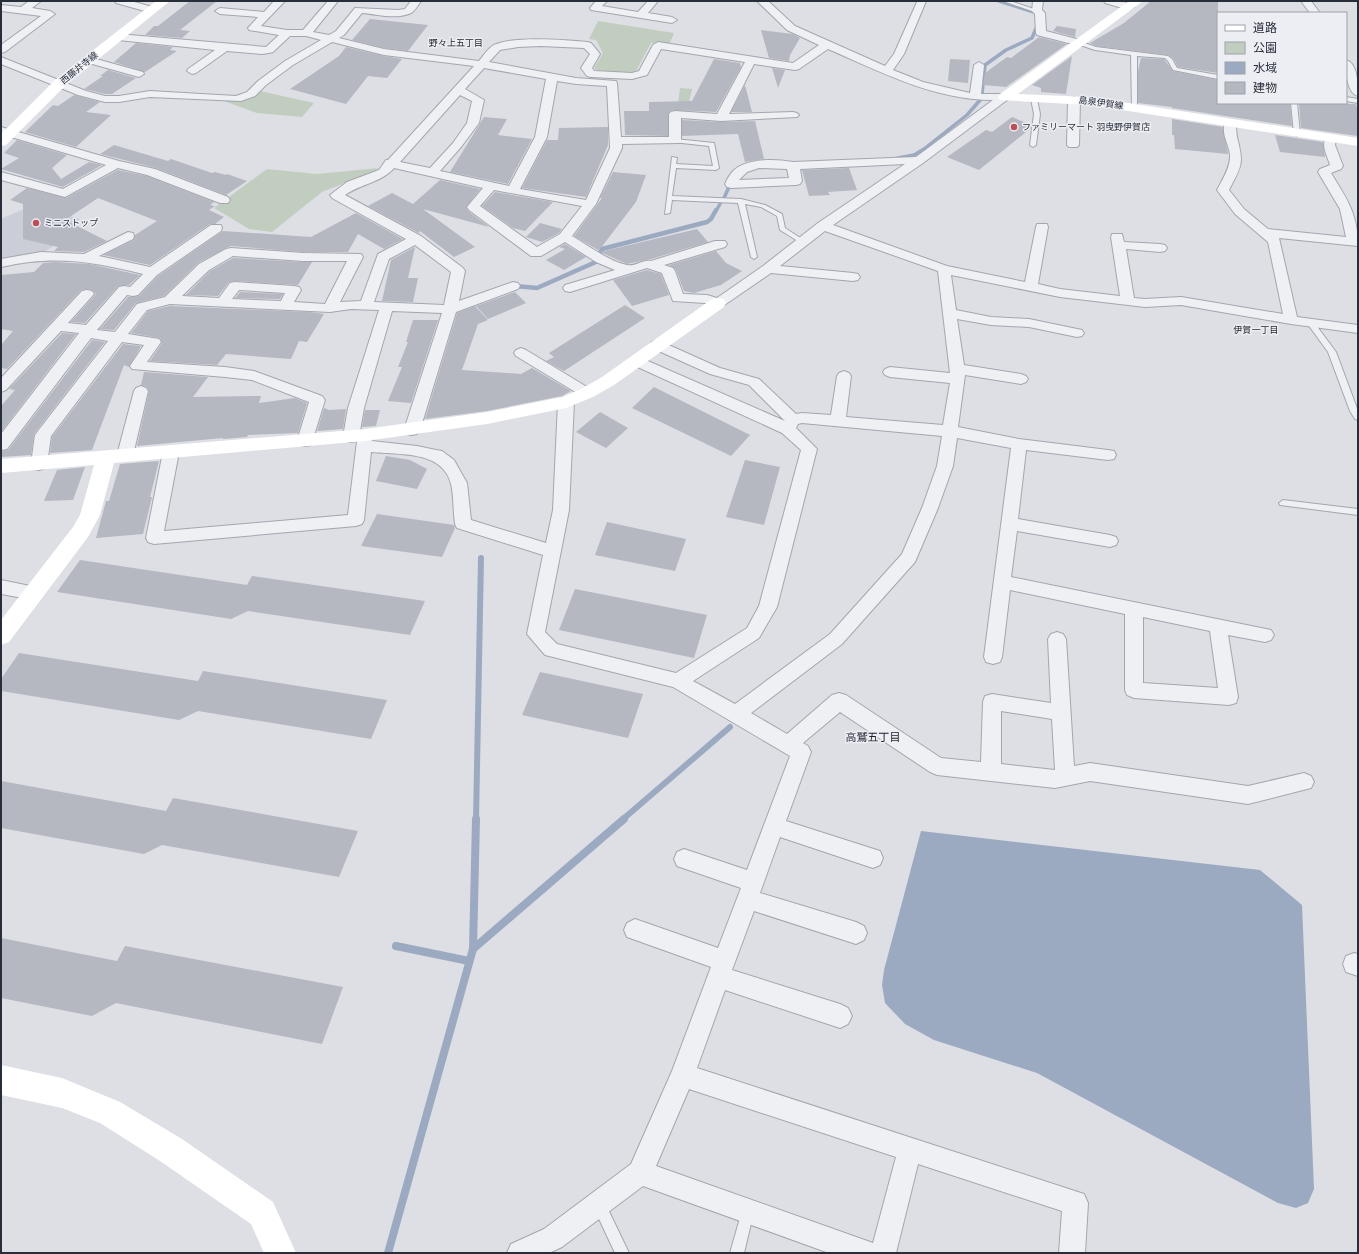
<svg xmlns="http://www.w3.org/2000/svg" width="1359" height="1254" font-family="Rubik,'Noto Sans JP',sans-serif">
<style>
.built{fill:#cbced6}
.green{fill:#c1cebf}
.water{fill:#9caac1}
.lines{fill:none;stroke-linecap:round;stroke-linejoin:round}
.stream-far3{stroke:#9caac1;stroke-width:3.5}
.stream-far2{stroke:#9caac1;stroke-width:4.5}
.stream-far1{stroke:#9caac1;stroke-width:6}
.stream{stroke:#9caac1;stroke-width:8}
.building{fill:#b5b8c1}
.lane-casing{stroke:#a3a6ae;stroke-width:2}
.street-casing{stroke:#a3a6ae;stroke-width:2}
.lane{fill:#eff0f4;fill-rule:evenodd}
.street{fill:#eff0f4;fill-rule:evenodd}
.secondary{fill:#fff;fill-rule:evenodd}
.poi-dot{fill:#bd4f54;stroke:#eceef3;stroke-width:1.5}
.labels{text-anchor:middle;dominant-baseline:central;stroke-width:3;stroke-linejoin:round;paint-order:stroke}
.far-neighbourhood-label{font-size:9px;fill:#1b1e2a;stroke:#eceef3}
.far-street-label{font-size:9px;fill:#282d3a;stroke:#eceef3}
.far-poi-label{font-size:9px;fill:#282d3a;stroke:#eceef3;text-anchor:start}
.neighbourhood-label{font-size:11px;fill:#1b1e2a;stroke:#eceef3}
</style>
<rect width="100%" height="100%" fill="#dddfe5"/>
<!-- built -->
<polygon class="built" points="33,205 80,219 72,224 83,229 40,254 1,260 1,219"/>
<!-- green -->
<g class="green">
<polygon points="598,21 674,33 669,45 651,43 636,71 628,73 597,70 594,68 603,53 596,40 589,39"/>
<polygon points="680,88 692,89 687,112 677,111"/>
<path d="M 260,91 L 314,103 L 302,117 L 257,113 L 224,101 C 237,101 249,99 260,91 Z"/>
<polygon points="379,168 372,172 322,192 272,232 249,229 214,208 267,169 317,174"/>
</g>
<!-- water -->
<polygon class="water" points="921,831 1260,870 1302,905 1314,1189 1308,1203 1296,1208 1278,1203 1037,1073 934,1040 905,1024 885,1003 882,985 884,970"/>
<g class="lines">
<!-- stream-far3 -->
<g class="stream-far3">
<polyline points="999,1 1037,13 1038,15"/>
<polyline points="982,94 985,65 1006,50 1032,38 1037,26"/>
<polyline points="893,159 914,155 924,149 967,115 981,99"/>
<polyline points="724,198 729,187 730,180"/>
<polyline points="716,211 720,204"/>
</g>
<!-- stream-far2 -->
<g class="stream-far2">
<polyline points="600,253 602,249 707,222 711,219 716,210"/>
<polyline points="515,286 537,288 598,261"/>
</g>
<!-- stream-far1 -->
<g class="stream-far1">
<polyline points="476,820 481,558"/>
<polyline points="622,820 730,727"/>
</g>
<!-- stream -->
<g class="stream">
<polyline points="396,946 469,961"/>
<polyline points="473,949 624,819"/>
<polyline points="388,1253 473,949 476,819"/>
</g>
</g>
<!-- building -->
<g class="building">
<polygon points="190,1 217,1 180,30 190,31 182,38 145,35 154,26 158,26"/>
<polygon points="1151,1 1218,1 1218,73 1178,67 1173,58 1168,55 1096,46 1090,43 1124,23"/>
<polygon points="370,19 428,25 408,51 384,48 352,40"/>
<polygon points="1057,26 1076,29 1075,37 1053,31"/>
<polygon points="761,30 793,34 800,38 790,55 789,61 769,58"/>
<polygon points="1039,37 1067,44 1006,87 983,85 985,73 1007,57 1011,58"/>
<polygon points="136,43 173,47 170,50 177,51 145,72 114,62"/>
<polygon points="346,47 384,56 402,59 387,78 368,76 346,104 290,89 339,56"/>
<polygon points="1072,56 1066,94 1041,92 1041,88 1032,85"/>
<polygon points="1141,58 1164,59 1173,71 1218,80 1218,103 1290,103 1292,126 1172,108 1172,107 1138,103 1138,71"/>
<polygon points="714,59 740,63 741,67 716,112 675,110 670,111 668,114 668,136 625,135 624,111 649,111 649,102 692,101"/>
<polygon points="950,59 970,60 968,83 948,81"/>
<polygon points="772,68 785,70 778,88 773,71"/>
<polygon points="108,70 136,78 112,94 105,94 84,89 103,76 100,76"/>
<polygon points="745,85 752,112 731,112"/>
<polygon points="74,95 100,102 86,112 111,115 76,147 25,132 53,105 58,106"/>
<polygon points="1299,103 1356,104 1358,111 1358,136 1301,128"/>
<polygon points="484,117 507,119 498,135 532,139 508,184 450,172"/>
<polygon points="1012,117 1031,125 1031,128 979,170 947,157 986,130 992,132"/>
<polygon points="1172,119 1223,127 1228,154 1175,149 1174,135 1172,135"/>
<polygon points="682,120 721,122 755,121 764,159 745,162 738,134 682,136"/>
<polygon points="608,127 608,145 586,197 522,188 547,140 558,140 559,128"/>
<polygon points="1275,135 1323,142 1325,157 1280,152"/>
<polygon points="17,140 67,155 52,168 61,179 89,162 102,165 63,187 1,169 19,158 4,153"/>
<polygon points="114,145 168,161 171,159 212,173 215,172 226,175 227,174 247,181 226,195 156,168 100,154"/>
<polygon points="849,168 857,190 828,192 830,195 809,196 802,170"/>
<polygon points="118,170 147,176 214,202 210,205 215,206 209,210 224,217 215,224 210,224 150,265 103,255 134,240 135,235 157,221 98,198 65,220 107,241 84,252 54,251 58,247 23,239 23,204 10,200 27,188 66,198"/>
<polygon points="613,172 646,175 636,202 600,249 598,250 574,236 602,198 600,198"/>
<polygon points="440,180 480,189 466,207 468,211 489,227 423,209 475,247 454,257 420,231 419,233 368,206 392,193 413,204"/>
<polygon points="495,192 553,202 525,231 513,228 482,206"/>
<polygon points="356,213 403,239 384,249 358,234 348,252 303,252 231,246 226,248 198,263 164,296 136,303 114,330 100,329 128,297 139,296 158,276 223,231 311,237"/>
<polygon points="540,223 562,229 559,233 542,242 526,237"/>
<polygon points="697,229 708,242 651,259 627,264 600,252"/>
<polygon points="565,244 586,257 564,270 546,260 565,249 559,247"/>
<polygon points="415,247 408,278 418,278 413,302 382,301 391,260"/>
<polygon points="716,251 726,263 742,271 721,285 694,293 684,291 676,270 673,267 669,265"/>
<polygon points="233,258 303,262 312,262 298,285 235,281 229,282 218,296 186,295 210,271"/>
<polygon points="56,262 89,264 140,275 129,285 118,286 85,323 71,322 96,294 92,290 87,289 81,290 7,369 1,368 1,345 13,331 1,329 1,275 34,272 43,263"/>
<polygon points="647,270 661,274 669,295 632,306 613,280"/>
<polygon points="240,292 283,294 280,299 235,298"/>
<polygon points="515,292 526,303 488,319 476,306"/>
<polygon points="625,305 645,318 564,371 546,361 554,357 549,353"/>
<polygon points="170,306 309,312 324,314 307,342 299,341 291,359 226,354 217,365 150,361 162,343 160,338 131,333 148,311"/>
<polygon points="475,306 488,320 478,324 462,370 521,374 532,368 571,391 562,396 487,411 425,419 457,313"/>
<polygon points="413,320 438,320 411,403 388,401 402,367 398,367 408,342 406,342"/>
<polygon points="62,333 76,334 1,432 1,406 15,390 9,389"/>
<polygon points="92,340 105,342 34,434 31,455 1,457 1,451 8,450"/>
<polygon points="123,344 141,346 129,367 124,365 92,450 50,453 52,437"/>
<polygon points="144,372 208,377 193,397 261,396 259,403 295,398 307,403 298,433 248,435 247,437 223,439 223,438 137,446 149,391 147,387 141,385"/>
<polygon points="654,387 750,435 731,456 632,408"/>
<polygon points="324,408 329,410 346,409 343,429 317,431"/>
<polygon points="365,410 380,410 376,426 362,427"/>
<polygon points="600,412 628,428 606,448 576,432"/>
<polygon points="386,456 410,460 427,469 417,489 376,481"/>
<polygon points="745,460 780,467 764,525 726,517"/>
<polygon points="159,461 150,497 152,497 143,534 96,538 106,501 109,501 120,464"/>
<polygon points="85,467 73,500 44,501 57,470"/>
<polygon points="377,514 454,525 455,528 442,557 361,546"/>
<polygon points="607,522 686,539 675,571 595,555"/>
<polygon points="80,560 247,585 252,576 425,601 410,635 248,611 231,619 57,592"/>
<polygon points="575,589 707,615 694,658 559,630"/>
<polygon points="19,653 198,681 203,671 387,700 371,739 198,711 179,720 1,691 1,679"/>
<polygon points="540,672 643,694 628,738 522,715"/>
<polygon points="1,781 166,811 173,798 358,831 339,877 162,845 144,854 1,828"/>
<polygon points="1,938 117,961 125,946 343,987 322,1044 116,1003 92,1016 1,998"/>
</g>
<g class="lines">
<!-- lane casing -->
<g class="lane-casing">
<g id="lane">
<polygon points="1003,1 1010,1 1040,11 1035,12"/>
<polygon points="1079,41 1096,47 1168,56 1172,59 1177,68 1218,75 1218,79 1173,70 1168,61 1165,58 1137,56 1137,108 1132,109 1131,55 1095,50 1077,44 1077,42"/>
<polygon points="1034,97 1037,99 1040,114 1036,145 1033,147 1030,145 1034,114 1031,99"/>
<polygon points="1346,97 1358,99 1358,103 1346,101"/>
<polygon points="1291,103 1297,103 1300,134 1297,136 1294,134"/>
<polygon points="675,139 714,143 719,168 716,170 676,168 672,196 741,199 765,205 782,214 785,228 805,241 805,243 801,243 780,230 777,216 761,207 745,204 757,257 754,259 751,257 738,203 672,200 670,213 665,214 672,157 677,158 676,164 713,166 709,146 673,142 672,141"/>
<polygon points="1309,321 1313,321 1336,352 1358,411 1358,420 1355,419 1350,411 1328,352 1307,323"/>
<polygon points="1283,500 1358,509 1358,515 1280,505 1279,503"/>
<polygon points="599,1200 604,1201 629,1253 615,1253 593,1206 594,1201"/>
<polygon points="748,1205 753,1206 754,1211 744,1253 730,1253 742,1211 743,1206"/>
</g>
</g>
<!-- street casing -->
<g class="street-casing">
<g id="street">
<polygon points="29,1 41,1 32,8 50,11 55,14 5,52 1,53 1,45 41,16 1,11 1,5 21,7"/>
<polygon points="115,1 131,1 156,8 157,10 152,13 116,3"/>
<path d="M 274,1 L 285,1 L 261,26 L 287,30 L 303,30 L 328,1 L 338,1 L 313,32 L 329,35 L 336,31 L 355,8 L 398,10 L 405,9 L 411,1 L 421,1 C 418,5 415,11 411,13 C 397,20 376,14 362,13 L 344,35 L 339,38 L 384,49 L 479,61 C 483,56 487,50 491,47 C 506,35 567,40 587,42 L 591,43 L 600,54 L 592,68 L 594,71 L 632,73 L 639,71 L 653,45 L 658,42 L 793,63 L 819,45 L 787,30 L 757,1 L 768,1 L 795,26 L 885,66 L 894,54 L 917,2 L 926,1 L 904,54 L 893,70 L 923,82 L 970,93 L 974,65 L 979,62 L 984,65 L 981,94 L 1005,94 L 1011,97 L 923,163 L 833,225 L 947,266 L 1025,282 L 1036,227 L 1037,224 L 1047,224 L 1048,227 L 1038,284 L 1060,289 L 1120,296 L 1111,237 L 1112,234 L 1122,234 L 1124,242 L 1160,244 L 1165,245 L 1167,248 L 1165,251 L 1160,252 L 1126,249 L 1134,298 L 1145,299 L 1181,297 L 1283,314 L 1268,242 L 1235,214 L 1217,190 C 1222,180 1229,170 1230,158 C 1231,147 1219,132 1226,122 L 1234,122 C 1237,126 1236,132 1237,137 C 1244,164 1242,165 1229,190 L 1244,209 L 1268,229 L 1346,237 L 1340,209 L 1318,172 L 1320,169 L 1330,165 C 1327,155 1321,146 1326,137 L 1334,137 L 1336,139 L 1335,145 L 1343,166 L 1341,169 L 1331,173 C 1347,199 1358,214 1358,246 L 1279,238 L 1297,317 L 1358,325 L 1358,333 L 1291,324 L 1181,305 L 1145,307 L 1060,297 L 951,275 L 956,310 L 991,317 L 1029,319 L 1082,330 L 1084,333 L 1082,336 L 1077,337 L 1029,327 L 991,325 L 957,319 L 964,365 L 1021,374 L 1026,376 L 1028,379 L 1026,382 L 1021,384 L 965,375 L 958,427 L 1019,439 L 1108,450 L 1114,451 L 1116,455 L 1114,459 L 1108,460 L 1026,450 L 1018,519 L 1110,535 L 1116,537 L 1118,541 L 1116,545 L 1110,547 L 1017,531 L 1011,577 L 1271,630 L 1274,635 L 1271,640 L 1265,642 L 1228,635 L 1238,697 L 1236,703 L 1229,705 L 1134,698 L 1127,695 L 1125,690 L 1125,614 L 1010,590 L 1002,657 L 1000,662 L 993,664 L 986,662 L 984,657 L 1011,448 L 957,438 L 953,466 L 938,508 L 915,562 L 842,644 L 751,713 L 787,734 L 832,695 L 839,693 L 846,695 L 941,758 L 981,762 L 983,702 L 985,696 L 992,694 L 1051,703 L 1048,639 L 1051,634 L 1057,632 L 1063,634 L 1066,639 L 1074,766 L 1090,763 L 1248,786 L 1304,773 L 1311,776 L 1314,782 L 1311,788 L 1248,804 L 1090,781 L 1055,788 L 937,775 L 930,772 L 840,712 L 803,743 L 808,746 L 811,752 L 786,821 L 880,851 L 883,858 L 880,865 L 873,868 L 780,837 L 760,893 L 856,922 L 864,926 L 867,933 L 864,940 L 856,944 L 754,911 L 732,970 L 840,1004 L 848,1008 L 852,1016 L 848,1024 L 840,1028 L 725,990 L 697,1068 L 1084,1194 L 1088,1203 L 1085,1253 L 1059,1253 L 1062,1211 L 918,1164 L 896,1253 L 829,1253 L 643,1186 L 562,1247 L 549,1253 L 507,1253 L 511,1244 L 544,1229 L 631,1164 L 672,1071 L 711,967 L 627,937 L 624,930 L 627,923 L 635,919 L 718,948 L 741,888 L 677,866 L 674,859 L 677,852 L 684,849 L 747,870 L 790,756 L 673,687 L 545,655 L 527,634 L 543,555 L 457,528 L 455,524 C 453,511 454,496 451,484 C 443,450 398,455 371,452 L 364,520 L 362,524 L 356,526 L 154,544 L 148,542 L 146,538 L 163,452 L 165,448 L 171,447 L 177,448 L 179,452 L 164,531 L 348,515 L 357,441 L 351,442 L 346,441 L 343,437 L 348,408 L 379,310 L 351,309 L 330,312 L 170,304 L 147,310 L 128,334 L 159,339 L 161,342 L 147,362 L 225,367 L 254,371 L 322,396 L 325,400 L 311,445 L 305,446 L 299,445 L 297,441 L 309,402 L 252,380 L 225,377 L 132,369 L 130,366 L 144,345 L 122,342 L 51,436 L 47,464 L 45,468 L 39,470 L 33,468 L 31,464 L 35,435 L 38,431 L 108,341 L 91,338 L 7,449 L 1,450 L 1,434 L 79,333 L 61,331 L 6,390 L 1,392 L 1,378 L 82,291 L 87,290 L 92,291 L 94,294 L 68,323 L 86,325 L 119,287 L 124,286 L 130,287 L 143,274 C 90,261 55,255 1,267 L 1,259 L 41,252 L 84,254 L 128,232 L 133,233 L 134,236 L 133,239 L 99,256 L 150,267 L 211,225 L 221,225 L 222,228 L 221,231 L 157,275 L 138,295 L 133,296 L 127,295 L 97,330 L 115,332 L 137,304 L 165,297 L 199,264 L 226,249 L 231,248 L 303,253 L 361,254 L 363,257 L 340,302 L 361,301 L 378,254 L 406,239 L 332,198 L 330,195 L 347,182 L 379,170 L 386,160 L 388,160 L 474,66 L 384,55 L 332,42 L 293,65 L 266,85 L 255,96 L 241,101 L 150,97 L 119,102 L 105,102 L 78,95 L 1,64 L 1,57 L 86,91 L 105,96 L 119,96 L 150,91 L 236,96 L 247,92 L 258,81 L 285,61 L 321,40 L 306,36 L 290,36 L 273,52 L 269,53 L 262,54 L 227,51 L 196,73 L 192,74 L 187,71 L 188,69 L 215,50 L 118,40 L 113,37 L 118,34 L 266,47 L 279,35 L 249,30 L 248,28 L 258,17 L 220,14 L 215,11 L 220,8 L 264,12 ZM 541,46 L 584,48 L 590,54 L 581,68 L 587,76 L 591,77 L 632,79 L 647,75 L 661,49 L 745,62 L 717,114 L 675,111 L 671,112 L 669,114 L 669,137 L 621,137 L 617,83 L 616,81 L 576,78 L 489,62 L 500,50 L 518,47 ZM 828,49 C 881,72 934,100 993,100 L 916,157 L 793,162 C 775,159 748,158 734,170 C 730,174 727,179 725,184 L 727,187 L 731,188 L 796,185 L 800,184 L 802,181 L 800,169 L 905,164 L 818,223 L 763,266 L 717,298 L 707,295 L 683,294 L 675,271 L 673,268 L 664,265 L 725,247 L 727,244 L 725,241 L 715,241 L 651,261 C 643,259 635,267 627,265 C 608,261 589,246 572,236 L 596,204 L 622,148 L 622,144 L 679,143 L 681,141 L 681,118 L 721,121 L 797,117 L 799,115 L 797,113 L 793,112 L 729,114 L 754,64 L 795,70 L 799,69 ZM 484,68 L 546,79 L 535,137 L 509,186 L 440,171 L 461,147 L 479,123 L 484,100 L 465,89 ZM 557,81 L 576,84 L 607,86 L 610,148 L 586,200 L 520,189 L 547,137 ZM 460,95 L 472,101 L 467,123 L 453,143 L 430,168 L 400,162 ZM 394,168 L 483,188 L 467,207 L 469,210 L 531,256 L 541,256 L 565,242 L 596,262 L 615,270 L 565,285 L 563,288 L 565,291 L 570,292 L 647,268 L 662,273 L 673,301 L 705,303 L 718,307 L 723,306 L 771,273 L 853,281 L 858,280 L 860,277 L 858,274 L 853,273 L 780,266 L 825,231 L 938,271 L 950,373 L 890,367 L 885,369 L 883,372 L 885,375 L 890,377 L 950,383 L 943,425 L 846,417 L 851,376 L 849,373 L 844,371 L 839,373 L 837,376 L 831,415 L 802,413 L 796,414 L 759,379 L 720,368 L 662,342 L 657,340 L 652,342 L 650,345 L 652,348 L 710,374 L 749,385 L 785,421 L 641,358 L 636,356 L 631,358 L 629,361 L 631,364 L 782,433 L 801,450 L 759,606 L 747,628 L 676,673 L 557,644 L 545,632 L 569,510 L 574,402 L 571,398 L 566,397 L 561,398 L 558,402 L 553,510 L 546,543 L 471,520 L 467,483 L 454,460 L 442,451 L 436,450 L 417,446 L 372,441 L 373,435 L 370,431 L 365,430 L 360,431 L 364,408 L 392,311 L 442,313 L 404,430 L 407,434 L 412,435 L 417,434 L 420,430 L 456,312 L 518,289 L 520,286 L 518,283 L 513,282 L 459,301 L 465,271 L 463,268 L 421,236 L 345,195 C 361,184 382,182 394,168 ZM 759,168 L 787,169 L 789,178 L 739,180 L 747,172 ZM 494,190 L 582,206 L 560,234 L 537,247 L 480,206 ZM 415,245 L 451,272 L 444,305 L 374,302 L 389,259 ZM 233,256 L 303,261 L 347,261 L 325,304 L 294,302 L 301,290 L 299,287 L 294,286 L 235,282 L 230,283 L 219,298 L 182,296 L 209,270 ZM 239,290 L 285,293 L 281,301 L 232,299 ZM 802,423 L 942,436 L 937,466 L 922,508 L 902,554 L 830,634 L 735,704 L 693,681 L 759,638 L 777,607 L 817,449 L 796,428 L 798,424 ZM 1143,617 L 1210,631 L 1218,688 L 1143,683 ZM 1001,711 L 1052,719 L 1055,770 L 1001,764 ZM 689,1089 L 896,1157 L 873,1243 L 656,1166 Z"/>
<polygon points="596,1 607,1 602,6 638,12 648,1 658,1 648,13 672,17 677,20 672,23 591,10 590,8"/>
<polygon points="1033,1 1043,1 1042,10 1045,13 1046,31 1084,41 1085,43 1084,45 1080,46 1037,35 1036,33 1035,14 1032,11"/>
<path d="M 1104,1 C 1114,1 1127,0 1134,7 L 1129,10 L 1105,3 Z"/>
<polygon points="1301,1 1311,1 1320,13 1310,13"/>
<polygon points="89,57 143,72 144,74 139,77 85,62 84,60 85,58"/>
<path d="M 1346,60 C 1358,63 1358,86 1358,96 C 1346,93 1346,70 1346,60 Z"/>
<polygon points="1074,97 1080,100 1079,145 1077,147 1069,147 1067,145 1068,100"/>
<polygon points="1,127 119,161 155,169 228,197 230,200 228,203 220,203 147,175 118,168 65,197 1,180 1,172 63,189 106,165 1,134"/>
<polygon points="521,348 526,350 592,390 594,393 592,396 587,398 582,396 516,356 514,353 516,350"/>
<polygon points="141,386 146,388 148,391 133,455 131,459 125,460 119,459 117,455 134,391 136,388"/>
<polygon points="1,580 40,588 43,593 40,598 34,600 1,594"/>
<polygon points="1354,953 1358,954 1358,976 1346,972 1343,964 1346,956"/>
</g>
</g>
<!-- lane -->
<use href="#lane" class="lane"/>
<!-- street -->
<use href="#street" class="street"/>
<!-- secondary -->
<g class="secondary">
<polygon points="156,1 170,1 65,86 6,145 1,146 1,134 55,80"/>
<polygon points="1129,1 1143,1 1018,94 1089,97 1358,138 1358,146 1089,105 1000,100 998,97 1000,94"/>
<polygon points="718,298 724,299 726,303 724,307 614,385 593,397 566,408 487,424 365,441 114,463 100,515 88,537 9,642 1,645 1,620 73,527 80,515 94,465 1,473 1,459 365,429 487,412 562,397 581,389 602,377 712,299"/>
<polygon points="1,1065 62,1078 120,1102 182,1139 273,1202 296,1253 264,1253 251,1224 160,1161 100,1123 62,1108 1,1095"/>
</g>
</g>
<!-- markers -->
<g class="poi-dot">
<circle cx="1014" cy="127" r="4"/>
<circle cx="36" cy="223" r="4"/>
</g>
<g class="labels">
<!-- far-neighbourhood labels -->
<g class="far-neighbourhood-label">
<text x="456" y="43">野々上五丁目</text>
<text x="1256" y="330">伊賀一丁目</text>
</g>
<!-- far-street labels -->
<g class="far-street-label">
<text transform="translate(79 68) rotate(-39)">西藤井寺線</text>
<text transform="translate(1101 103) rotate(8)">島泉伊賀線</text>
</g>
<!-- far-poi labels -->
<g class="far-poi-label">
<text x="1022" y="127">ファミリーマート 羽曳野伊賀店</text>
<text x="44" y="223">ミニストップ</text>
</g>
<!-- neighbourhood labels -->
<g class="neighbourhood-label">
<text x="873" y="737">高鷲五丁目</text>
</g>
</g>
<!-- border -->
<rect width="1359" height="1254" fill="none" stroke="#282d3a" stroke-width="4"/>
<!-- legend -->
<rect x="1217" y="12" width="130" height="92" fill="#eceef3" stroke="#9ea1a9"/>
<rect x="1225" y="25" width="20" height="6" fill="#ffffff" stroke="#9ea1a9"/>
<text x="1253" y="32" font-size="12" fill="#282d3a">道路</text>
<rect x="1225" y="42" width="20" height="12" fill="#c1cebf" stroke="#9ea1a9"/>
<text x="1253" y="52" font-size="12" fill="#282d3a">公園</text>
<rect x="1225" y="62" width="20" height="12" fill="#9caac1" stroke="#9ea1a9"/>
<text x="1253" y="72" font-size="12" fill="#282d3a">水域</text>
<rect x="1225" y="82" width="20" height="12" fill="#b5b8c1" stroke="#9ea1a9"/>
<text x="1253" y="92" font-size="12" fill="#282d3a">建物</text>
</svg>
